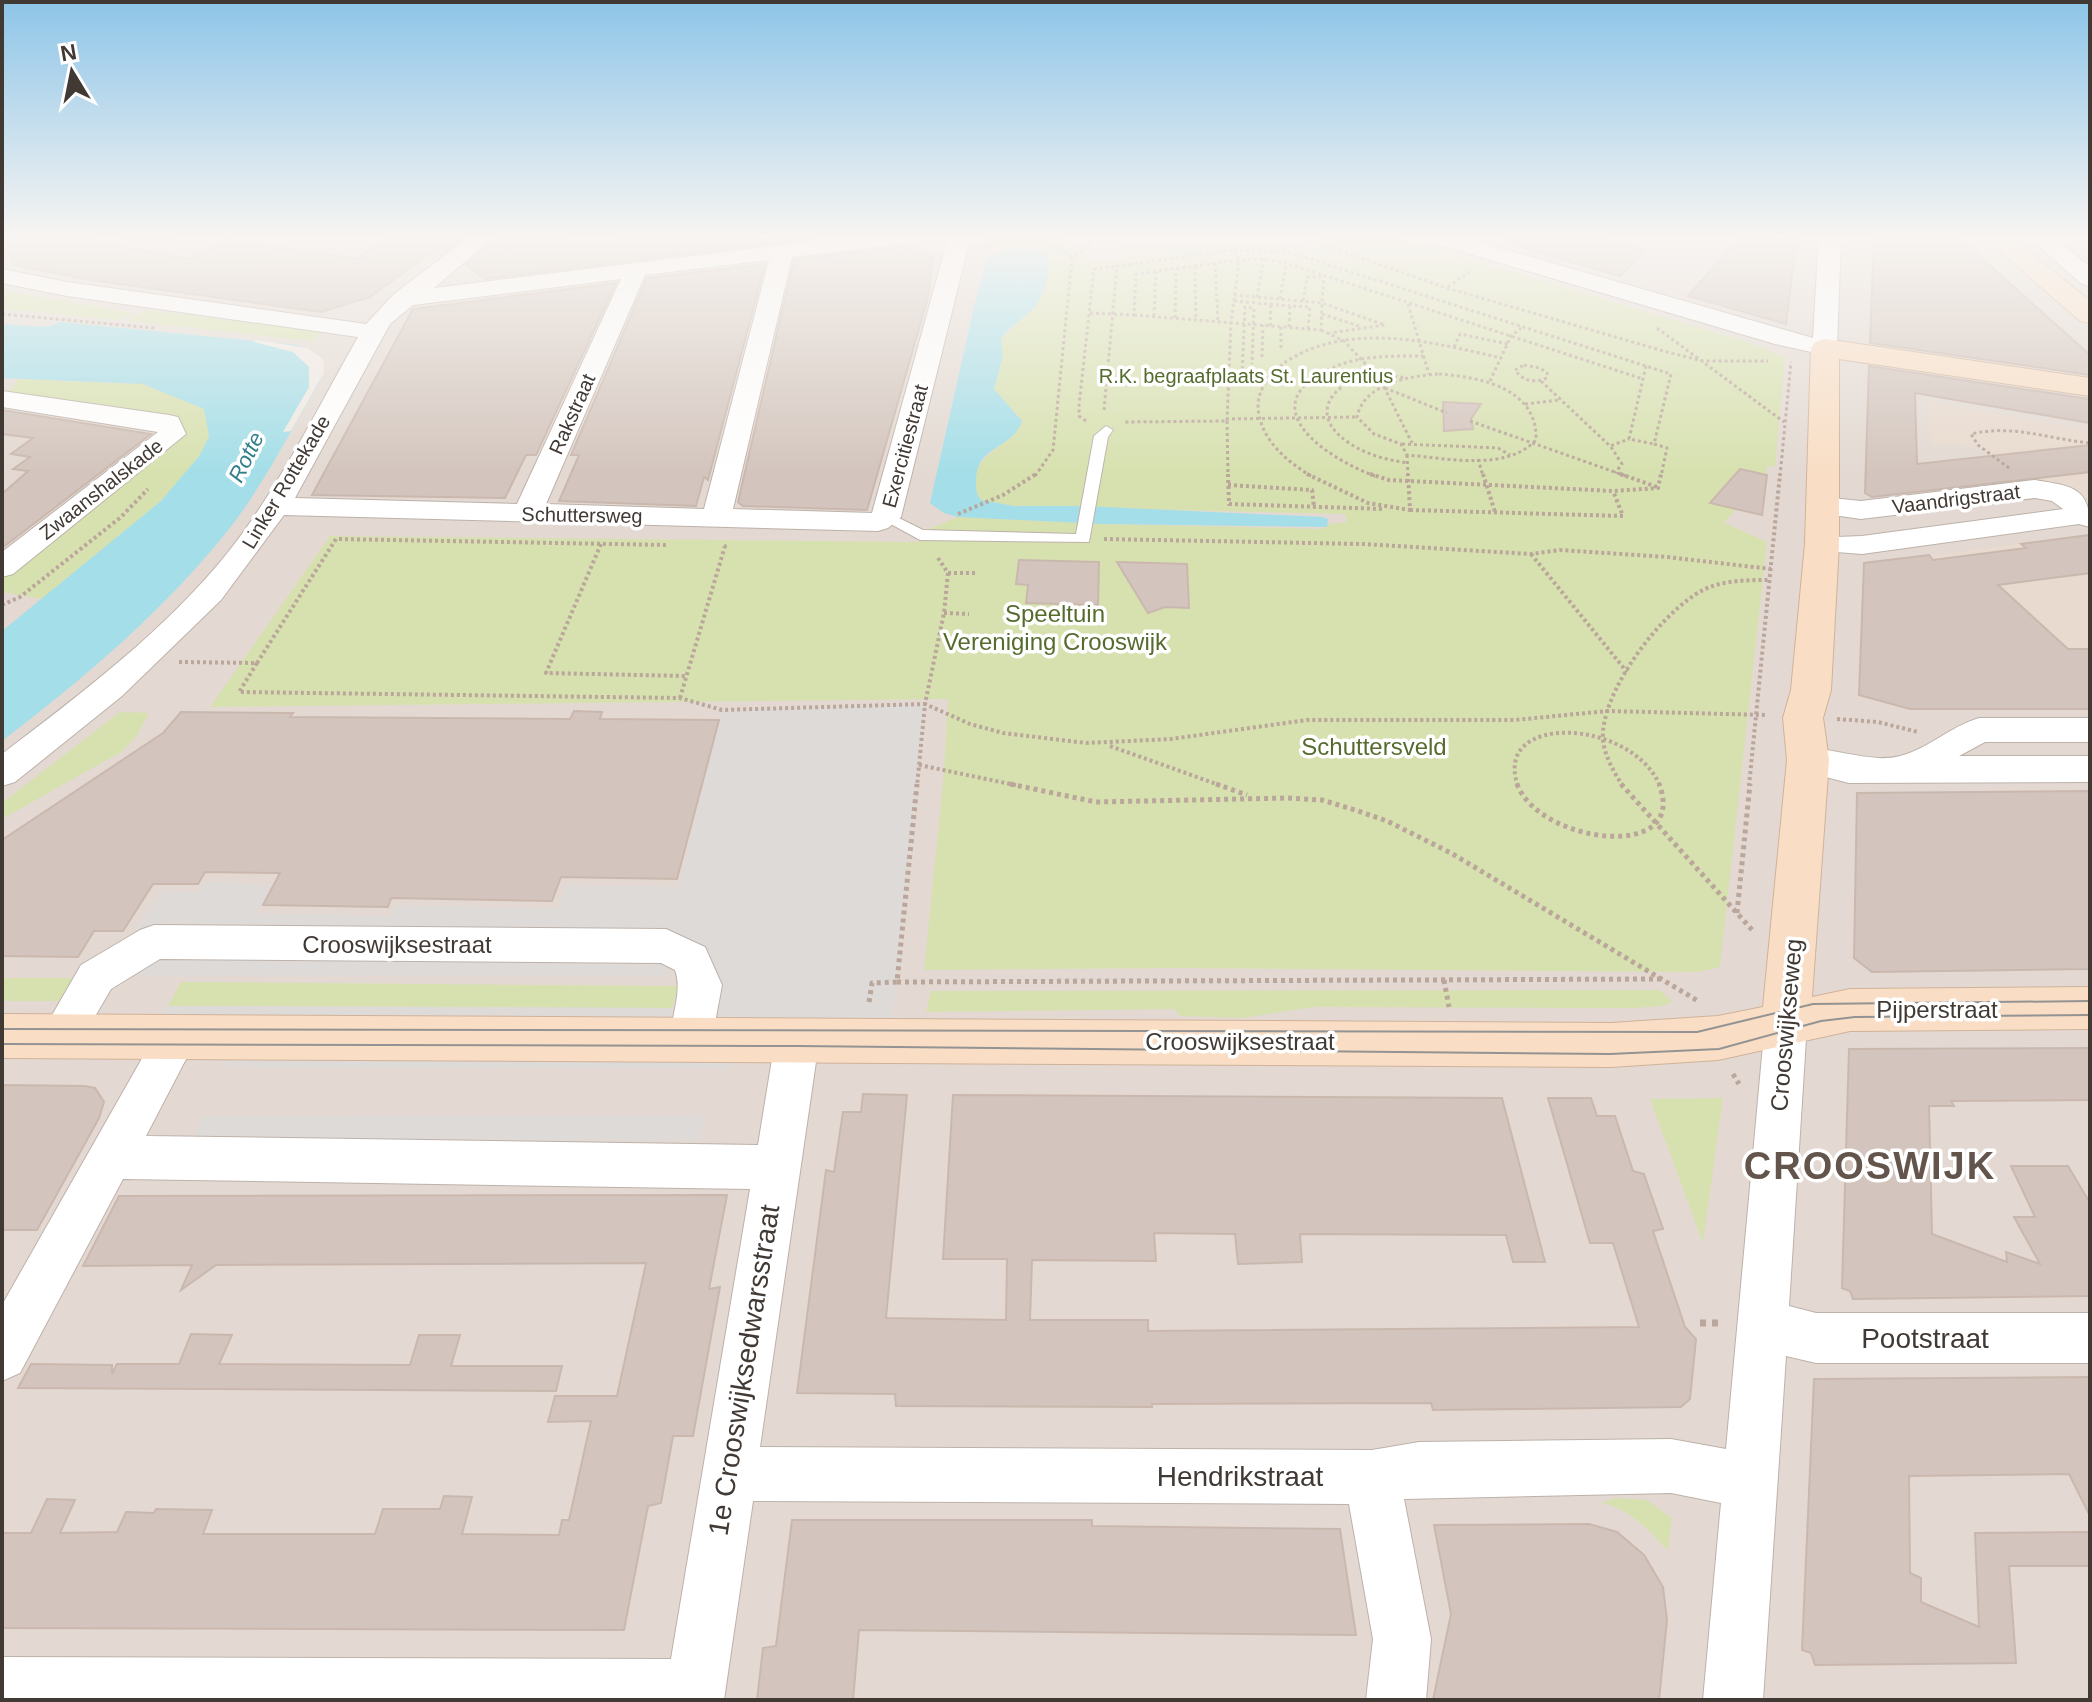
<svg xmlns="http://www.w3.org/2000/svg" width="2092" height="1702" font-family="Arial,sans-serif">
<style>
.residential{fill:#e3d9d2}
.education{fill:#e8dace}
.green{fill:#d7e1af}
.parking{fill:#dedad8}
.water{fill:#a4dee8}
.pier{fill:#f0e9e3}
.building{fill:#d3c5bd;stroke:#cab8ae;stroke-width:2}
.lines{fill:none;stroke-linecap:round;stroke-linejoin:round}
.lane-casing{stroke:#bdb2aa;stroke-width:2}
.street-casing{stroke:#bdb2aa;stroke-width:2}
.secondary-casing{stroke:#cfb29a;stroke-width:2}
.path-far3{stroke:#baa69a;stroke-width:3;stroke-dasharray:3 3;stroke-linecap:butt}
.path-far2{stroke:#baa69a;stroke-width:4;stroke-dasharray:3 3;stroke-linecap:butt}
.path-far1{stroke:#baa69a;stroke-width:5;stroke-dasharray:4 4;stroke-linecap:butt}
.path{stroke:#baa69a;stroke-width:7;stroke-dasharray:6 6;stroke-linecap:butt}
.lane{fill:#fff;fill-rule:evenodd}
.street{fill:#fff;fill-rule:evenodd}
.secondary{fill:#f9dec5;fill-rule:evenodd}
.tram{stroke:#939393;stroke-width:2}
.labels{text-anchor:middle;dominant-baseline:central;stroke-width:7;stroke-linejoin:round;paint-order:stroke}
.far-park-label{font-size:20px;fill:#566c2e;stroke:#fff}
.far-street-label{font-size:20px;fill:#413934;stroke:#fff}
.far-water-label{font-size:22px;font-style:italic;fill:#337e8b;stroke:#fff}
.park-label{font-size:24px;fill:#566c2e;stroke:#fff}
.street-label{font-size:24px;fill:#413934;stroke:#fff}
.near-street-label{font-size:28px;fill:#413934;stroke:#fff}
.near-district-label{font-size:38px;font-weight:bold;letter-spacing:2px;fill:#63544c;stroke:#fff}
</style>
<rect width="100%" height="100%" fill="#f0e9e3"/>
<!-- residential -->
<rect class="residential" x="2" y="235" width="2088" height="1465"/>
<!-- education -->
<g class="education">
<polygon points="1107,235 1326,235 1305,250 1278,243 1241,242 1122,257"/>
<polygon points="1927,402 2090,430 2090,507 2085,502 2026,486 1976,446 1932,445"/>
<polygon points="2090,534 2090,695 1919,557"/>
</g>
<!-- green -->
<g class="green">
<path d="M 1024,235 L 1063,235 L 1091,262 C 1161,252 1239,231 1308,251 L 1331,235 L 1390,235 L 1754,344 L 1785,358 L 1775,467 L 1767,466 L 1762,515 L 1736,509 L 1724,523 L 1767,542 L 1720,967 L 1699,972 L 1176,968 L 924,970 L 944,773 L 948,699 L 210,707 L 330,536 L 918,542 L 926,530 L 958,517 L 1102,524 L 1322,529 L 1329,524 L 1347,522 L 1345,514 L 1014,506 L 981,500 C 962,475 986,455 1005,442 C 1011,437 1017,427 1022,421 L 994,389 L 1002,363 L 1001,339 L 1031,311 L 1048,265 L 1045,254 L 1034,249 L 1000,252 L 985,239 Z"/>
<polygon points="2,290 128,312 132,314 117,320 2,309"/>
<polygon points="145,310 325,330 312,341 128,321"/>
<path d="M 19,379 L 143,384 L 204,409 C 206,417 210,425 209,434 C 203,479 79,569 41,599 L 2,592 L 2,573 L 183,431 L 6,395 Z"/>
<polygon points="120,712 149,713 136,737 121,752 2,819 2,803"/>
<polygon points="2,978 74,978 59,1001 2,1001"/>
<polygon points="181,982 678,986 672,1008 168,1006"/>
<polygon points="1659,990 1673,1001 1663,1006 1632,1008 1314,1007 1243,1018 1180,1016 1174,1009 926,1012 931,991"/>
<polygon points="1723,1098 1703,1243 1650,1099"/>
<path d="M 1615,1498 L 1647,1500 L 1672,1518 L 1668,1551 C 1650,1531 1629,1508 1601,1503 Z"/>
</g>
<!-- parking -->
<g class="parking">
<polygon points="925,704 892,1023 705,1023 666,946 667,976 137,976 163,942 128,941 164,890 196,893 208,881 273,886 256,913 389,916 397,905 559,909 566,885 679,887 722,710"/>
<polygon points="168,1006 672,1008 672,1018 161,1016"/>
<polygon points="230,1059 733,1061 731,1069 226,1067"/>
<polygon points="705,1115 700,1140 191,1141 204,1116"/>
</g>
<!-- water -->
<g class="water">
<polygon points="85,235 203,235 148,244"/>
<path d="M 1007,249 C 1017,248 1037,246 1044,254 C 1055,266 1043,298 1034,308 C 1024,319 1009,326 1001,339 L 1003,356 L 994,389 L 1022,421 C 1013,450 976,444 976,481 C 976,489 976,494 981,500 L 1014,506 L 1082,506 L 1323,517 L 1328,519 L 1327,527 L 1102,524 L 958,517 L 944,513 L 930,503 L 977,294 L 987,260 Z"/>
<path d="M 60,322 L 297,345 C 319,351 330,361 319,383 C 291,430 266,480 233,524 C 169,606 85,678 2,741 L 2,631 L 161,501 L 200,455 L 209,436 L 204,409 L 143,384 L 2,378 L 2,324 L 48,327 Z"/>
</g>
<!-- pier -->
<polygon class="pier" points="256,340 308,348 323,359 324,373 291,431 283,432 309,387 309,367 293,352 254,342"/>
<!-- building -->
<g class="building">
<polygon points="3,235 66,235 188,259 227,240 357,259 391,235 467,235 446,251 440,246 370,297 321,312 85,279 14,265"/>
<polygon points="499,235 565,235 566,246 659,235 840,235 485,279 466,265"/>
<polygon points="1506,235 1592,235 1645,250 1620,276 1505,242"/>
<polygon points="1742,235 1797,235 1786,324 1688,296"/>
<polygon points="1874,235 1956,235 2090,355 2090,375 1870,343"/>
<polygon points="906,246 933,258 928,297 867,510 743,506 738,502 794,260"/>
<polygon points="765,264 708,480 704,477 696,506 559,501 579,455 571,455 647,278"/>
<polygon points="616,283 536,455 526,455 505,498 312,495 413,309"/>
<polygon points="1869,366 2090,399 2090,423 1915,393 1917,464 2090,445 2090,472 1872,497 1865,493"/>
<polygon points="1443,402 1481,404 1471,419 1473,429 1444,431"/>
<polygon points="2,410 151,434 2,548 2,494 28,471 13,469 30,457 11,454 33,438 2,434"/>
<polygon points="1740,469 1767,475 1762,515 1710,503"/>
<polygon points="2090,535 2090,573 1998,585 2068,649 2090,649 2090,709 1910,709 1859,695 1864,563 1929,555 1933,560 2026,548 2021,544"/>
<polygon points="1019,560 1099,562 1098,605 1026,603 1028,585 1016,584"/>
<polygon points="1117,562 1187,564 1189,608 1165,607 1148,613"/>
<polygon points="574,711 602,712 600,719 719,720 677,879 561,877 552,901 391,898 388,907 263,905 280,873 205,872 198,884 153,884 123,931 94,931 78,957 2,956 2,840 163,733 181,712 293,713 290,717 570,719"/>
<polygon points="2090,791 2090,969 1872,972 1854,958 1857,793"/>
<polygon points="2090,1048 2090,1100 1951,1101 1954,1106 1929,1106 1932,1234 2007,1262 2006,1252 2040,1264 2014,1217 2035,1217 2011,1166 2068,1166 2090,1203 2090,1296 1853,1299 1850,1291 1842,1288 1849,1049"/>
<polygon points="2,1085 85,1086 95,1088 104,1102 99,1118 37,1230 2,1230"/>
<polygon points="863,1094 907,1095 886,1318 1006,1320 1007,1259 943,1259 953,1095 1502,1098 1545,1262 1513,1262 1506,1235 1300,1234 1302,1262 1238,1264 1235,1234 1154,1233 1156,1261 1032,1260 1030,1320 1148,1320 1148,1331 1639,1327 1613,1243 1590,1243 1548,1098 1591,1098 1597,1116 1615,1116 1633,1171 1644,1174 1663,1229 1653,1231 1685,1327 1696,1339 1690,1399 1681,1407 1433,1410 1431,1403 1152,1404 1152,1407 896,1406 895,1394 797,1393 826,1170 834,1172 843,1112 861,1112"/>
<polygon points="727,1195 709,1289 720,1287 693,1436 673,1436 661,1503 648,1506 624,1630 2,1628 2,1533 31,1533 47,1499 75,1500 60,1533 117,1532 126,1512 154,1513 156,1509 212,1510 203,1534 375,1534 383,1509 440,1509 444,1496 472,1497 462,1534 559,1535 562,1520 569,1520 591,1421 548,1422 555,1396 617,1396 646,1263 216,1265 181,1290 192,1265 83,1266 119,1196"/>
<polygon points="191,1334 232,1335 219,1364 410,1365 419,1335 460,1335 451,1366 562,1366 556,1391 18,1388 31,1364 112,1365 112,1374 117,1364 179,1364"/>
<polygon points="2090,1377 2090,1516 2069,1474 1909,1476 1910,1573 1921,1578 1921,1602 1979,1627 1975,1533 2090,1532 2090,1566 2009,1566 2016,1663 1815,1665 1811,1653 1802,1650 1814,1379"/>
<polygon points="792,1520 1092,1520 1092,1526 1340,1529 1356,1635 859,1630 853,1700 757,1700 763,1648 776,1646"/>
<polygon points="1589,1524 1617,1532 1644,1555 1663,1587 1667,1620 1659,1700 1433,1700 1451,1614 1434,1525"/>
</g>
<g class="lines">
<!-- lane casing -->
<g class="lane-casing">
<polygon id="lane" points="1106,426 1113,430 1108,437 1089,542 920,540 878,517 886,512 891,514 923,530 1076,534 1094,436"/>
</g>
<!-- street casing -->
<g class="street-casing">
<g id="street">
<path d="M 472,235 L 496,235 L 434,288 L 863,235 L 926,235 L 923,240 L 915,242 L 792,257 L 733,509 L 872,513 L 949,235 L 971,235 L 901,517 L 888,528 L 878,531 L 284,515 L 221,600 L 122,696 L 15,782 L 2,786 L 2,754 C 82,693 166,630 229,551 C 280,486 317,409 358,337 L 67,296 L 2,283 L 2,269 L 67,282 L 366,324 L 394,294 ZM 769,260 L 704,509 L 546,504 L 645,275 ZM 621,279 L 517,504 L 295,498 L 390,324 L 413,305 Z"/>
<polygon points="1420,235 1454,235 1813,338 1819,235 1841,235 1837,348 1834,353 1825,355 1775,344 1423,240"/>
<polygon points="2026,235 2050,235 2090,267 2090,286 2082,284"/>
<polygon points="2,391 169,415 178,417 186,434 13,574 2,577 2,552 158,432 2,407"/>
<path d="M 2035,480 C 2070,486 2090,486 2090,527 L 2079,524 L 1862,554 L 1811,550 L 1807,544 L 1811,538 L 1862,536 L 2063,509 L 2052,501 L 2035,498 L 1861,519 L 1812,512 L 1808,506 L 1812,500 L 1822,497 L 1861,501 Z"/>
<path d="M 1979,718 L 2090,718 L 2090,742 L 1985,742 L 1959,756 L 2090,756 L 2090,782 L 1849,783 L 1795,769 L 1790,760 L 1795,751 C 1824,742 1867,765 1900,756 C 1928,749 1951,726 1979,718 Z"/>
<path d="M 154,925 L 666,929 L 705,947 L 722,985 L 712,1039 L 706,1052 L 691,1058 L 676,1052 C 663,1025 685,998 675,970 L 661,963 L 160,959 L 111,989 L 76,1049 L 61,1055 L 46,1049 L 40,1036 L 81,965 L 140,930 Z"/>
<polygon points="1786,1005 1801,1010 1807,1023 1789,1306 1816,1313 2090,1313 2090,1363 1816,1363 1786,1356 1763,1700 1703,1700 1721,1503 1671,1493 1404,1499 1431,1639 1426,1700 1366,1700 1373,1639 1349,1504 753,1501 724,1700 2,1700 2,1657 671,1659 750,1189 123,1179 20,1373 2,1381 2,1305 161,1025 176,1019 191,1025 197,1038 146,1136 758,1145 775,1041 782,1028 797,1022 812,1028 819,1041 760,1447 1372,1450 1419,1442 1671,1439 1726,1449 1765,1023 1771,1010"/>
</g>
</g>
<!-- secondary casing -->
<g class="secondary-casing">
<g id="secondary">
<polygon points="1981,235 2009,235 2090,301 2090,323 2080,321"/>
<polygon points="1825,339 2090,378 2090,396 1839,359 1839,544 1831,690 1823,718 1829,760 1812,997 1850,989 2090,987 2090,1029 1850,1031 1718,1060 1611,1067 2,1058 2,1014 1611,1023 1718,1016 1763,1007 1787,760 1783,718 1791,690 1805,544 1811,348 1815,342"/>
</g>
</g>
<!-- path-far3 -->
<g class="path-far3">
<polyline points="1329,235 1318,243 1447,288 1667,352 1703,361 1768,361"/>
<path d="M 983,247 C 1012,242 1050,233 1072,258"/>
<polyline points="1234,250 1291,253 1671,374 1654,444 1667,448 1661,476"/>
<polyline points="1215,263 1218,322"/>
<polyline points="1195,266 1196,320"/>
<polyline points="1448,287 1472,270"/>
<polyline points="1234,295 1322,303 1324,276"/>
<polyline points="1257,297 1264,259"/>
<polyline points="1280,299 1286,263"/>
<polyline points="1234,301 1290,306"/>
<polyline points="1303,301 1307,277 1321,277"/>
<polyline points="1408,304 1429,374"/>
<polyline points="1090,313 1134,315 1136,274 1239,260 1264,259 1286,263 1643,379"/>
<polyline points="2,314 154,328"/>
<polyline points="1322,314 1359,326"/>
<polyline points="1134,315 1321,330 1322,303 1385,325 1330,333"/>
<polyline points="1154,316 1156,272"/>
<polyline points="1175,318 1176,269"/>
<polyline points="1270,326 1271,304"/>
<polyline points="1281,327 1281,349"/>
<polyline points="1289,327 1290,306 1310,307 1308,329"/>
<polyline points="1657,328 1784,422"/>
<polyline points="1321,330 1344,341 1374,373 1407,378"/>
<polyline points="1454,347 1460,334 1508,344"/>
<polyline points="1262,357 1263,325"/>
<path d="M 1524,365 L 1540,368 L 1547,373 L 1547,378 C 1534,383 1524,382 1515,370 Z"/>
<polyline points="1646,366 1629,439 1654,444"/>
<path d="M 1374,373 C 1334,382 1305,413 1349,443 C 1367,455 1387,460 1408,463"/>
<path d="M 1439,374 C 1480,377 1538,388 1536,440 C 1506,472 1446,458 1407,455 L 1401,444 L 1374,434 L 1357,417 C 1364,383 1410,376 1439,374 Z"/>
<polyline points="1242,375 1245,307 1254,308 1252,364"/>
<polyline points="1490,381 1511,336 1521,328"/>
<polyline points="1541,381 1610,446 1629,439"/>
<polyline points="1384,387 1412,443"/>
<polyline points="1385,388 1447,413"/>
<polyline points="1525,404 1559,400"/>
<polyline points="1104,410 1117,266 1234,250 1239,260 1231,323 1227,421 1124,422"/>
<polyline points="1226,419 1357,417"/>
<polyline points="1086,421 1079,416 1079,405 1094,269 1117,266"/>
<polyline points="1227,421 1228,476"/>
<polyline points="1470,421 1626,476"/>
<polyline points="1402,444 1498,448 1510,455"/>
<polyline points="1611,447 1622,464 1615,473"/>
<polyline points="1407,455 1408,476"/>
<polyline points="1478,459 1483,476"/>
<path d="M 2009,468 L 1978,445 L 1971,434 C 2013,424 2048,439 2090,443"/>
<polyline points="1035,476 1053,450 1072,258 1091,243 1090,235"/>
<path d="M 1311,476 C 1286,461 1259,438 1258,406 C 1258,388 1272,371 1287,361 C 1350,321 1433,342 1501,358"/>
<path d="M 1375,476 C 1328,459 1247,406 1332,368 C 1360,355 1392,356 1423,356"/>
<polyline points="1780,476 1791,362"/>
</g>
<!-- path-far2 -->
<g class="path-far2">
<polyline points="1228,474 1229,504 1384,509"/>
<polyline points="1307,474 1368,503 1410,510 1408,474"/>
<polyline points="1370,474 1389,480 1613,491 1658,488 1661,474"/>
<polyline points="1483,474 1495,512"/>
<polyline points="1620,474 1657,487"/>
<polyline points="1228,485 1312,490 1314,507"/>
<polyline points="1410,510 1623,516 1613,491"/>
<polyline points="958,514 1003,495 1036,474"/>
<polyline points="1104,539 1363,544 1531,554 1560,550 1667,557 1771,569"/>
<polyline points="601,544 546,673 686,676"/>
<polyline points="1531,554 1627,672"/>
<polyline points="938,558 948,573 944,613 925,704 970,724 1003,733 1086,743 1171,739 1307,720 1515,720 1607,711 1767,715"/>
<polyline points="948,573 975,573"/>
<polyline points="2,605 20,597 121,517 148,489"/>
<polyline points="944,613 969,614"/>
<polyline points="179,662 257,663 239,692 680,698 722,710 925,704 917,786"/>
<polyline points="257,663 336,539 668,545"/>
<polyline points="680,698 725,546 722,546"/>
<polyline points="1837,719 1878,722 1918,732"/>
<polyline points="1110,746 1222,786"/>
<polyline points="919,765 1020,786"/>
<path d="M 1518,786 C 1491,712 1632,718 1660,786"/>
<path d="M 1623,786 C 1614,773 1605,756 1603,741 C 1599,693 1662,611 1703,590 C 1723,580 1748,580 1770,580"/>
<polyline points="1749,786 1780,474"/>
</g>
<!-- path-far1 -->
<g class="path-far1">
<polyline points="1010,784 1096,802 1288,798 1322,800 1355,810 1387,821 1451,853 1698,1001"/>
<polyline points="1216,784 1247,795"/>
<path d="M 1517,784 C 1539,844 1690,863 1659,784"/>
<polyline points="1621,784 1754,932"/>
<polyline points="1737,913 1750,784"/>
<polyline points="1444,980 1449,1007"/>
<polyline points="897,982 1660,979"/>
<polyline points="869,1002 872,983 897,982 917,784"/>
<polyline points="1733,1074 1739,1084"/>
</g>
<!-- path -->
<polyline class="path" points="1700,1323 1724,1323"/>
<!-- lane -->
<use href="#lane" class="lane"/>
<!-- street -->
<use href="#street" class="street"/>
<!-- secondary -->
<use href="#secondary" class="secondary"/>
<!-- tram -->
<g class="tram">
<polyline points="2,1029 1697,1032 1813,1004 2090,1001"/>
<polyline points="2,1044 797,1046 1610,1054 1719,1049 1821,1021 1855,1017 2090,1015"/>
</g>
</g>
<!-- sky -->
<linearGradient id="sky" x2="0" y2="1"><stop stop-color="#8dc5e8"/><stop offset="0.5" stop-color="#f8f5f2"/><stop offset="1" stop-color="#f8f5f2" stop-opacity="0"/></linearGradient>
<rect width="2092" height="473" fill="url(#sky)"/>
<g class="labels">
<!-- far-park labels -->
<g class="far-park-label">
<text x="1246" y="376">R.K. begraafplaats St. Laurentius</text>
</g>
<!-- far-street labels -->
<g class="far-street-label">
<text transform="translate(572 414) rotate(-66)">Rakstraat</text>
<text transform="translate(905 446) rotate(-75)">Exercitiestraat</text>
<text transform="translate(286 482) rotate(-59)">Linker Rottekade</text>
<text transform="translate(101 489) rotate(-38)">Zwaanshalskade</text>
<text transform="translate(1956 499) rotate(-7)">Vaandrigstraat</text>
<text transform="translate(582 515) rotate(1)">Schuttersweg</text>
</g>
<!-- far-water labels -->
<g class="far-water-label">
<text transform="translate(246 457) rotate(-64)">Rotte</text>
</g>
<!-- park labels -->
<g class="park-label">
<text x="1055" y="613">Speeltuin<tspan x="1055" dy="28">Vereniging Crooswijk</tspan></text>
<text x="1374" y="746">Schuttersveld</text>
</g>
<!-- street labels -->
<g class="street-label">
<text x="397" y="944">Crooswijksestraat</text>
<text x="1937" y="1009">Pijperstraat</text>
<text transform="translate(1786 1025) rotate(-85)">Crooswijkseweg</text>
<text x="1240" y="1041">Crooswijksestraat</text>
</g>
<!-- near-street labels -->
<g class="near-street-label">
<text x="1925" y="1338">Pootstraat</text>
<text transform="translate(744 1370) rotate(-81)">1e Crooswijksedwarsstraat</text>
<text x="1240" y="1476">Hendrikstraat</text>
</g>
<!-- near-district labels -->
<g class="near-district-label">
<text x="1870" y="1166">CROOSWIJK</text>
</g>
</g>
<!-- border -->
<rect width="2092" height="1702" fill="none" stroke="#413934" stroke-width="8"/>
<!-- north arrow -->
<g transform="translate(72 72) rotate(350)" stroke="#ffffff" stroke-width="6" paint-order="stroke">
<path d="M0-6L14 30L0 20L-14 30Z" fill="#413934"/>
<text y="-12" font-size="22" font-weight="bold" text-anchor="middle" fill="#413934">N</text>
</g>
</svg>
